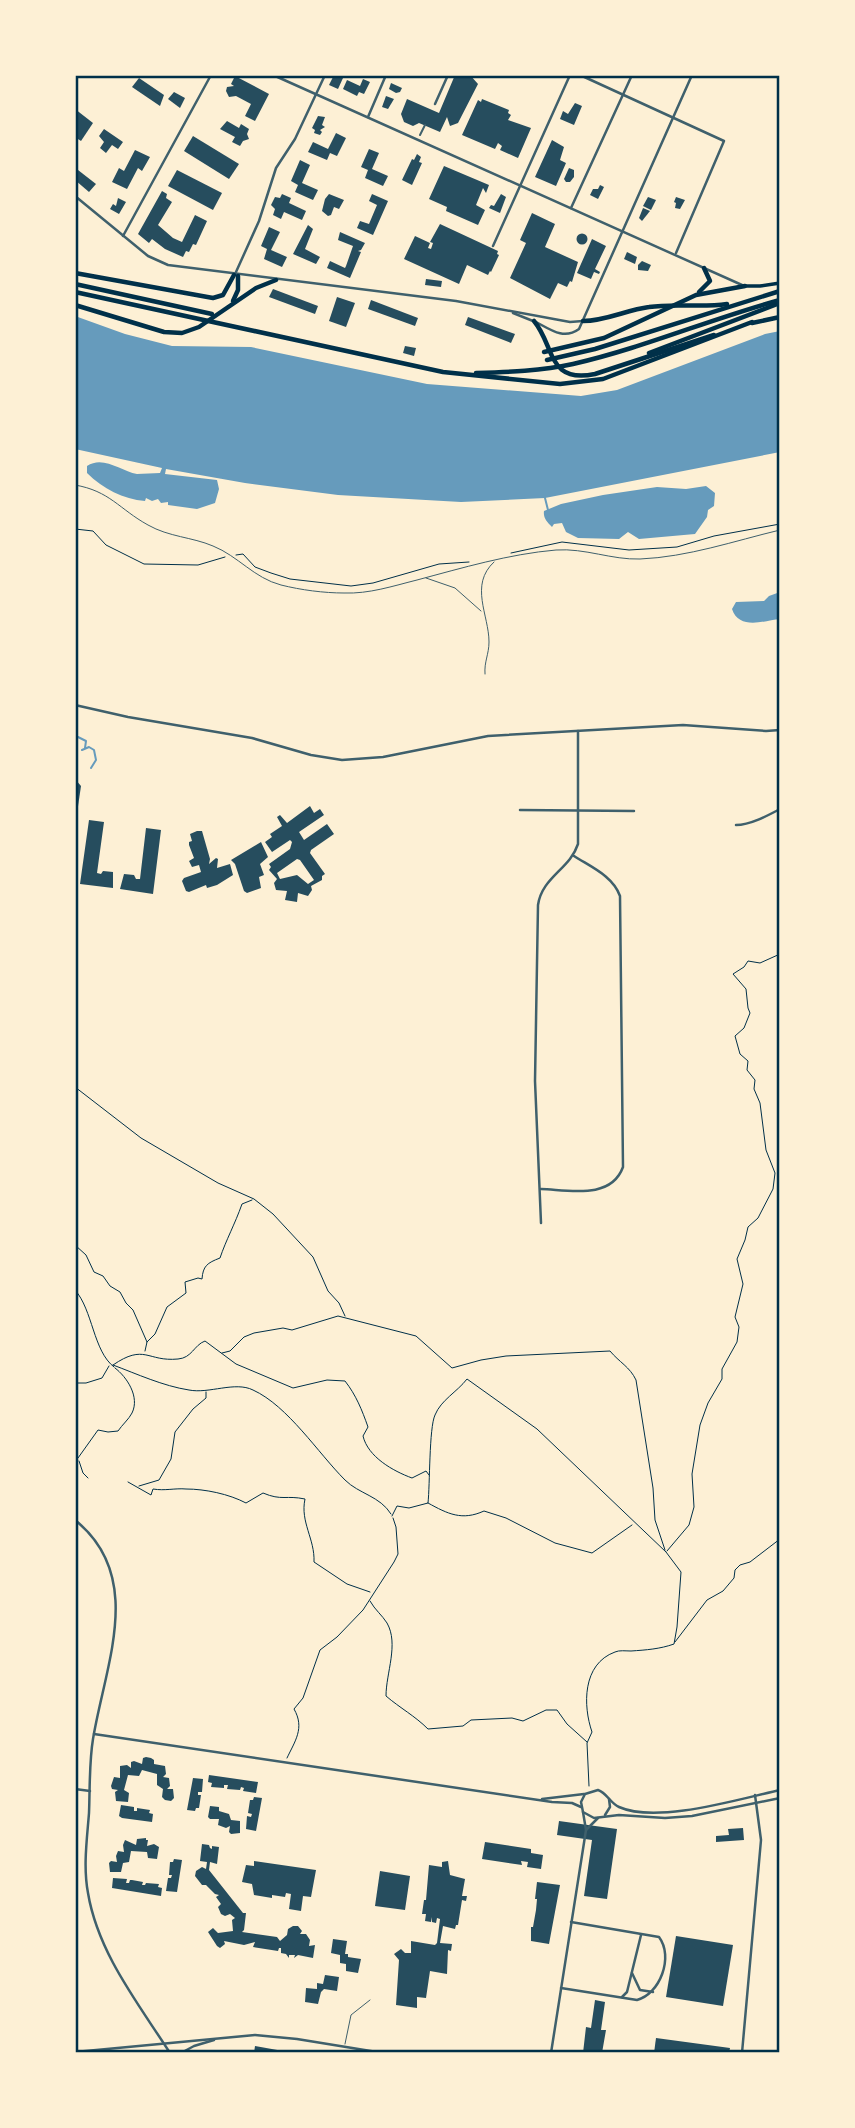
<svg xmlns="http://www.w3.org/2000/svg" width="855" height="2128" font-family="'Space Grotesk',sans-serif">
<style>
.water{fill:#669bbc}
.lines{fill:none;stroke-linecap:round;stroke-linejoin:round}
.stream{stroke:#669bbc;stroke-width:2}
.building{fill:#264d5e;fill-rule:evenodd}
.path{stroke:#003049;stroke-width:1}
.service{stroke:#3f606c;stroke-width:1}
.pedestrian{stroke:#3f606c;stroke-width:2}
.minor{stroke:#3f606c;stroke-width:2.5}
.tertiary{stroke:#3f606c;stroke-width:2.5}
.primary{stroke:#003049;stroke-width:3.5}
.motorway{stroke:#003049;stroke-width:4.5}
.neatline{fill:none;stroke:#003049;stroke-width:2.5}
</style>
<rect width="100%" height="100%" fill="#fdf0d5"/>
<!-- water -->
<g class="water">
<path d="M 75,316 L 125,334 L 172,346 L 251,347 L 427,384 L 581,396 L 617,390 L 765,334 L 780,331 L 780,452 L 545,498 L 461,502 L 338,495 L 245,483 L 166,469 L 165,474 L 217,480 L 219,489 L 215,503 L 197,509 L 168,505 L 168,502 L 161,503 L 158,499 L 152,501 L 146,498 L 145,501 C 123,499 103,489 87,473 L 87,466 C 103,455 121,471 137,474 C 144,474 153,473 160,473 L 162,468 L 75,449 Z"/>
<path d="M 706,486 L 715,493 L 714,506 L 708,510 L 707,517 L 695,534 L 639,539 L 628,532 L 619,539 L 578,538 L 566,532 L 562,523 L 554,524 L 552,527 C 547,522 543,518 544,511 L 561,504 L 603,495 L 657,487 L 686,489 Z"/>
<path d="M 780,592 L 780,619 C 763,621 739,630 732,609 L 736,602 L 764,601 L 769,596 Z"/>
</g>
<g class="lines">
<!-- stream -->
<g class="stream">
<polyline points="545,498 548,510"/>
<polyline points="78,737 86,741 85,748"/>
<polyline points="82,750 89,747 94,750 96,760 91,768"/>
</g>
</g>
<!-- building -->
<g class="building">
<polygon points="334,75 343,78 338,89 329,85"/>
<polygon points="455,75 470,75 478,84 458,123 450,126 447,117 440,132 419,123 413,126 404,122 401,114 407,99 439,113"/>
<polygon points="235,76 269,94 255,121 245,116 251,104 236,96 229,97 226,91 227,87 234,86 231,84"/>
<polygon points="139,78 164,95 160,106 132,87"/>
<polygon points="363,79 370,82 364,94 359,92 357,96 343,89 347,80 360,86"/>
<polygon points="391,83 402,88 400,92 396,93 389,89"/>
<polygon points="174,92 185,98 180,108 168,99"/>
<polygon points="386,96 394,99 388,109 382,107"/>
<polygon points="482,99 509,110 508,113 511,115 508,120 531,128 518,158 500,150 502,146 498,143 495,149 462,135 478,100 481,102"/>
<polygon points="575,103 582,106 574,125 560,119 563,111 568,114"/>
<polygon points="75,109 93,123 81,141 75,137"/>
<polygon points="318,116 325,117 322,125 325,127 320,130 322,132 320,135 314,133 315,130 312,128"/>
<polygon points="227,121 239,128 241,124 249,129 247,134 249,139 243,141 240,146 232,142 235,137 220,129"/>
<polygon points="104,129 123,142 118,149 112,145 106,153 100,148 104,142 99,136"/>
<polygon points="336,133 346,138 337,156 330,153 327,160 308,152 313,142 328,149"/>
<polygon points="193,136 239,164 229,179 184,151"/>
<polygon points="552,140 564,147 560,160 566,163 556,186 535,177"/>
<polygon points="369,149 379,153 372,169 388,176 383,186 365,178 368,170 361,167"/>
<polygon points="135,150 150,157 142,171 138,168 127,189 112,182 119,168 124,171"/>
<polygon points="417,154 421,157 419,162 422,163 412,185 402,180 412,159 414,160"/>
<polygon points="300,160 310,165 302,183 318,190 313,200 295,192 298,185 291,181"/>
<polygon points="444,166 489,185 486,193 483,188 476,205 485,210 478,225 446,211 447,207 429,199"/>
<polygon points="569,168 574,170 574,177 570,182 566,182 564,179"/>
<polygon points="78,170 96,184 89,192 75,180 75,173"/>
<polygon points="177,170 222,193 213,210 168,186"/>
<polygon points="600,185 604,187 598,199 590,195 593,189 598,189"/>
<polygon points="162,191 167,194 166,198 172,202 158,225 173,238 182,242 195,215 207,221 196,245 193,244 189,252 186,251 183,257 165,249 152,239 149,243 138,234"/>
<polygon points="282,194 291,198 289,203 306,211 302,220 284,212 281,219 273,215 275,209 271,205 275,197 280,198"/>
<polygon points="329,194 344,200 339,209 334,207 331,215 328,216 322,211 325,199"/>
<polygon points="372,194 388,201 373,235 357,228 360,221 369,224 377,205 369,201"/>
<polygon points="501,194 506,197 500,213 489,208 491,205 494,206"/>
<polygon points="648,197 656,200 651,210 643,206"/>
<polygon points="676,197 685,200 680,209 675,208 676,203 674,202"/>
<polygon points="118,198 126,202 119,214 110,209 113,204 116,206"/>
<polygon points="643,208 650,211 642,221 639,218"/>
<polygon points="532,213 555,224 545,247 578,262 572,282 570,281 567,287 558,283 550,299 510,278 526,243 520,240"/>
<polygon points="440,224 498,251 497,254 499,255 491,272 490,271 488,275 467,265 459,284 404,259 415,236 430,243 428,248 431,249 433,243 430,242"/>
<polygon points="308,225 313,229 305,249 320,257 316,264 293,254"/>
<polygon points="269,227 280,232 271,250 287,257 282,267 264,259 267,249 261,246"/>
<polygon points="340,232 365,243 361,250 358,251 361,252 350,278 327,268 330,261 345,268 346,266 353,246 338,240"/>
<circle cx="582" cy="239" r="5.5"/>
<polygon points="592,239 606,246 595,269 600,272 599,274 594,272 591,279 577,273"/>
<polygon points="627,252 637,257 635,264 624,259"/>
<polygon points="642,261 651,265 648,271 638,270 638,265"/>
<polygon points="426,279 442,281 441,287 425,285"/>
<polygon points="273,289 318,306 315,314 269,297"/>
<polygon points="337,297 355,303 346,327 329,321"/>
<polygon points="371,300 418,318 415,326 368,309"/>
<polygon points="468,317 515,334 511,343 465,325"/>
<polygon points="405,346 416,348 414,356 403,353"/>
<polygon points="75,779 81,786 77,813 75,813"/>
<path d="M 310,806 L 314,813 L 320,809 L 324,815 L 299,832 L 304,840 L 327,824 L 334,834 L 311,850 L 310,853 L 325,874 L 322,876 L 322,880 L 311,886 L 312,890 L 308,896 L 298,893 L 297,902 L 285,900 L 287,891 L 276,890 L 274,883 L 277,879 L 269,870 L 271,867 L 269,864 L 290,849 L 292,842 L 290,840 L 272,852 L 265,842 L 272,837 L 270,834 L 282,826 L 277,817 L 280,815 L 287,823 ZM 297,859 L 300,860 L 314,880 L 308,884 L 297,875 L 280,879 L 277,873 Z"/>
<polygon points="89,820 104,822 97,873 101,874 103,871 113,872 113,888 80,884"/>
<polygon points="146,828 161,830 153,894 120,889 124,874 134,875 136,879 140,879"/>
<polygon points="197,831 202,831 210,859 209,864 216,858 218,859 217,868 230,864 233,875 217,885 207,888 206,885 189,892 186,891 182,881 184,878 201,872 199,865 192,867 189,861 194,858 189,845 189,842 192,841 190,834"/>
<polygon points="261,842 268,857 260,864 264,875 259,877 261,888 247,893 244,891 235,864 231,860"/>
<polygon points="146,1757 151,1758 154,1760 154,1764 165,1766 166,1774 163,1777 169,1778 170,1786 167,1789 173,1789 174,1798 171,1801 165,1800 162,1797 163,1789 157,1785 157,1774 142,1770 139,1776 128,1775 124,1790 129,1793 128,1802 116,1801 115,1792 118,1790 112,1789 111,1786 114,1777 120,1778 120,1766 127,1765 131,1768 131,1762 134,1761 142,1764 143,1758"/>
<polygon points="209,1775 258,1782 256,1793 243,1791 244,1788 241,1787 240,1790 227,1789 228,1785 224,1785 224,1788 211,1787 212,1783 208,1782"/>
<polygon points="193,1778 203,1779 202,1792 198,1792 198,1795 201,1795 199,1808 196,1808 195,1811 187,1810"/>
<polygon points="254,1797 262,1798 256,1831 246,1829 247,1816 251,1817 252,1814 248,1813 250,1800 253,1800"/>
<polygon points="121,1805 134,1807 134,1811 137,1811 137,1808 150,1810 149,1813 153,1814 152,1822 122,1818 119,1816"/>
<polygon points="210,1806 219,1807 219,1811 229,1814 231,1820 240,1821 240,1833 231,1834 229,1832 230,1826 226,1828 218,1825 219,1819 210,1819 208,1817"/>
<polygon points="559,1821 617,1829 607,1899 584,1896 592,1840 557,1835"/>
<polygon points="743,1828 744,1840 716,1842 716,1836 729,1835 728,1829"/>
<polygon points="146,1838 146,1840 148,1840 147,1846 154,1844 159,1847 157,1859 148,1858 147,1852 131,1851 129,1862 123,1863 121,1872 110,1872 109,1863 111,1861 117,1862 116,1856 118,1851 124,1852 123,1845 125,1840 136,1845 137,1839"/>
<polygon points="485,1842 531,1849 531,1853 543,1855 541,1869 527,1867 528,1862 521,1861 522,1865 482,1859"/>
<polygon points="202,1844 209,1845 210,1848 212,1849 212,1846 219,1847 217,1864 210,1862 209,1870 243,1913 246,1913 244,1930 242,1932 277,1937 280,1941 287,1935 288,1929 293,1926 298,1926 302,1931 300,1934 306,1934 310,1940 309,1946 315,1945 313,1958 298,1955 294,1958 295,1955 289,1955 289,1958 286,1954 281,1953 281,1948 279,1948 278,1951 253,1947 255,1942 244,1945 224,1941 225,1944 220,1948 217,1946 208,1932 213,1928 218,1933 233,1931 232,1920 235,1918 230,1914 225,1916 221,1914 218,1907 221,1904 216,1897 219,1895 215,1894 206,1885 202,1885 195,1876 196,1871 202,1867 206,1869 207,1862 200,1861"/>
<polygon points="174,1859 182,1860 177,1892 166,1891 168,1878 171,1878 172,1875 169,1875 170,1862 173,1862"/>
<polygon points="254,1861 316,1870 311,1897 303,1896 301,1911 289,1909 291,1894 286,1893 285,1897 272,1895 272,1898 254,1895 252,1884 242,1882 246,1865 254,1866"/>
<polygon points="448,1861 450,1875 465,1879 462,1896 467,1896 466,1901 462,1900 458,1925 456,1925 455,1929 443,1926 440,1943 452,1944 451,1951 448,1950 447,1974 430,1971 426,1998 417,1997 417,2008 396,2005 399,1960 394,1954 401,1949 405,1953 411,1953 411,1941 435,1945 437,1943 440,1919 437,1918 436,1923 432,1922 431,1917 431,1922 425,1921 426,1914 422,1914 424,1900 426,1900 429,1865 442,1867 442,1862"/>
<polygon points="380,1871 410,1876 405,1910 375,1906"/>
<polygon points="113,1878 127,1879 126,1883 129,1883 130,1880 132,1880 143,1882 142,1885 145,1885 146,1883 159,1884 158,1887 162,1888 161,1896 112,1888"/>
<polygon points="537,1882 560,1885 549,1944 531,1941 531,1927 533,1927 536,1910 537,1899 535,1899"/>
<polygon points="676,1936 733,1945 723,2006 666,1997"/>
<polygon points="333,1939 347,1941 345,1954 348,1954 348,1957 361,1959 358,1973 346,1971 346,1964 340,1963 340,1955 331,1953"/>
<polygon points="325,1975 339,1977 337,1991 324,1989 321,1992 318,2004 305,2002 306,1988 317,1989 317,1983 323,1984"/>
<polygon points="595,2000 605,2002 601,2030 606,2030 602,2053 583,2053 586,2027 591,2028"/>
<polygon points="656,2038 730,2048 729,2053 654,2053"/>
<polygon points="255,2046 283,2051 282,2053 254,2053"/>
</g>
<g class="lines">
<!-- path -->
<g class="path">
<polyline points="75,529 93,531 106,545 144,564 198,565 225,557"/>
<polyline points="511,553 562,542 629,550 677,547 714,536 780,524"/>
<polyline points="236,555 243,554 255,567 271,573 290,579 351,586 373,583 439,564 469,562"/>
<polyline points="75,1087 141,1138 218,1183 254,1199 273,1214 313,1257 328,1291 339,1303 345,1316"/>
<polyline points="75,1245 86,1255 94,1272 103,1276 110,1286 120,1292 126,1303 133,1310 147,1342 145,1351"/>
<path d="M 75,1290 C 93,1310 93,1351 114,1367"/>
<path d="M 147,1342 L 155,1334 L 167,1307 L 186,1293 L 185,1282 L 198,1278 L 202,1279 C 203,1266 207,1263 220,1258 C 226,1240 235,1224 242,1204 L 252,1200"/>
<path d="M 222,1353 L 230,1351 L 244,1337 L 254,1333 L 283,1328 L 292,1330 L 338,1316 L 416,1336 L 452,1368 L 481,1360 L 506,1356 L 610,1351 C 619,1362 630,1367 636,1380 L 653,1488 L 655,1520 L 665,1550"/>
<path d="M 113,1365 C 137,1374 163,1386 189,1390 C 209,1394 235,1381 253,1390 C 288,1406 318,1453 345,1480 C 359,1494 380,1496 391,1514"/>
<path d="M 113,1365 C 145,1343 147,1362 178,1359 C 192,1358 194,1345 205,1341 L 236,1364 L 293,1388 L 327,1380 L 345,1381 C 356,1395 362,1410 368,1427 L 363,1436 C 368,1457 393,1471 412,1478 L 426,1471 L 429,1475"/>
<polyline points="75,1383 86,1383 102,1378 109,1366"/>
<path d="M 78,1458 L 98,1430 L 108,1432 L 118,1431 C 122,1425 129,1419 132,1413 C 140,1397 127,1377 115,1368"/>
<polyline points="79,1461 83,1473 88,1478"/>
<path d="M 128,1482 L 151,1495 L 153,1489 C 165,1491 175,1488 186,1489 C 205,1489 229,1494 246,1503 L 263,1493 C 282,1501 286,1495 305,1499 C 300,1522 315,1539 314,1562 L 347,1584 L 370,1592"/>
<polyline points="139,1486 159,1480 171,1459 175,1432 193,1409 206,1398 206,1392"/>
<path d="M 428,1503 C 448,1514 462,1521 484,1511 L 506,1518 L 555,1543 L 592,1553 L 632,1525"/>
<path d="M 392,1516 L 397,1506 L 409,1508 L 428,1503 C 430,1485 429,1428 435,1415 C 441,1400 457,1392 467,1379 L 537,1429 L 666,1552 L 681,1572 L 677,1627 L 674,1644 C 660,1649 646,1650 631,1651 C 626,1651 619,1650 615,1652 C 582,1664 583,1706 592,1732 L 587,1743 L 589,1786"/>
<polyline points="667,1551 689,1525 694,1507 692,1474 700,1425 708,1403 722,1379 722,1369 737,1342 739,1327 735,1317 743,1284 737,1259 745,1240 748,1227 758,1218 773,1189 775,1173 766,1150 760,1103 754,1089 755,1080 747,1070 748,1061 740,1054 735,1036 744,1028 750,1013 748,1008 746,989 733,974 744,967 748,961 760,963 780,954"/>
<path d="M 370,1601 C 375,1610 382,1615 387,1623 C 399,1644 386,1673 386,1696 C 400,1708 415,1716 428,1729 L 463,1726 L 471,1720 L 512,1718 L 523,1721 L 546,1710 L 557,1710 L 567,1724 L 587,1742"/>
<polyline points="675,1642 707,1600 723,1591 734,1578 735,1570 740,1565 750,1562 780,1539"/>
<path d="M 287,1758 C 295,1741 305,1728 294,1709 L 303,1698 L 320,1650 L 337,1637 L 363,1610 L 394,1562 L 398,1554 L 396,1527 L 393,1518"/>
</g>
<!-- service -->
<g class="service">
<path d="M 75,485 C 110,491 119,509 148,525 C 169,537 192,537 213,546 C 238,556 254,578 281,585 C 301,590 324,593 344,593 C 369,594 393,586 417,580 C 462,568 509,554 556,550 C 585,548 612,560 640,559 C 688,557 734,541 780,530"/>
<polyline points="426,578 455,588 481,611"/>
<path d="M 485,674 C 484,662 489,654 489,642 C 489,615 469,585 494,562"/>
<polyline points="345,2044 351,2015 370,2000"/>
</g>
<!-- pedestrian -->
<polyline class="pedestrian" points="420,135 425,125"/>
<!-- minor -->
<g class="minor">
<polyline points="273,75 742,285"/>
<polyline points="580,75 724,141 676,253"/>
<polyline points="435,104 448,75"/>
<polyline points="368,117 386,75"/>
<polyline points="571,208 632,75"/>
<polyline points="123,236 211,75"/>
<polyline points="493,246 570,75"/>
<polyline points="236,272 259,221 276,168 295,139 325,75"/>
<path d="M 536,322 C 551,330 564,340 579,329 L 692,75"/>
<polyline points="520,810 634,811"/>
<path d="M 736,825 C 750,825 767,816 780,809"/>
<path d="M 541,1189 C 569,1190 611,1200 623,1167 L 620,896 C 613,876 591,867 574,856"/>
<path d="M 541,1223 L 535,1081 L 538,905 C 542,877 570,869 578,844 L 578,731"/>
<path d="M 75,1520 C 146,1577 105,1665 93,1739 C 89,1763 90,1789 89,1813 C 87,1839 83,1867 88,1893 C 98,1953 138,2003 170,2053"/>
<polyline points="94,1734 552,1802 572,1803 581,1807"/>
<polyline points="75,1789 90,1791"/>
<polyline points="542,1799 584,1794"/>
<polyline points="586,1830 598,1818"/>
<polyline points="632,1973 640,1990 653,1992"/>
<path d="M 561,1988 L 637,2000 C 660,1994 674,1957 659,1937 L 571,1922"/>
<polyline points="622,1997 627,1992 641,1935"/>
<polyline points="75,2052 255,2035 297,2039 383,2053"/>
<polyline points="181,2053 194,2046 214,2040"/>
<polyline points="551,2053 586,1830 583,1812"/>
<polyline points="742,2053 761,1840 755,1795"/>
</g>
<!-- tertiary -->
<g class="tertiary">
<polyline points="75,196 148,256 168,265 456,301 570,322 583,321"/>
<polyline points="513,313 533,321"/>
<polyline points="75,705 128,717 252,738 311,755 342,760 383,757 488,736 683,725 766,731 780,730"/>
<path d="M 780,1790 C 739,1799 657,1824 619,1807 C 610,1803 607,1793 598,1790 L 585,1794 L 581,1802 L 583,1812 L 594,1818 L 619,1815 L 665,1818 L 692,1816 L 780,1798"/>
<polyline points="605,1815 610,1807 609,1799"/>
</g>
<!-- primary -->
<polyline class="primary" points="745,286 760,286 780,283"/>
<!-- motorway -->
<g class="motorway">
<polyline points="75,273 213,298 223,295 234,275"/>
<polyline points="75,284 212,314"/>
<polyline points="75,292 443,372 560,384 603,379 752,322"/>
<polyline points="699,292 710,281 704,268"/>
<polyline points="233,301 238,290 238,276"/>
<polyline points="75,305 164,332 182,333 199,327 256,288 276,280"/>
<path d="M 534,321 C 555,346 547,384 595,374 L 714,335"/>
<path d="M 583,321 C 606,321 626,310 649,307 C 675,303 701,308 727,304"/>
<polyline points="752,323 780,317"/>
<polyline points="544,352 604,338 696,295 745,286"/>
<polyline points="649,353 780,303"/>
<polyline points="547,360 595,349 780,291"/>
<path d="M 476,373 C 508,372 541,371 573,364 C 643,348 710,319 780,300"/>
</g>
</g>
<!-- border -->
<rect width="855" height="2128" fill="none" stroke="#fdf0d5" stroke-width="154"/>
<rect x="77" y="77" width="701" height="1974" class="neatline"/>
</svg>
